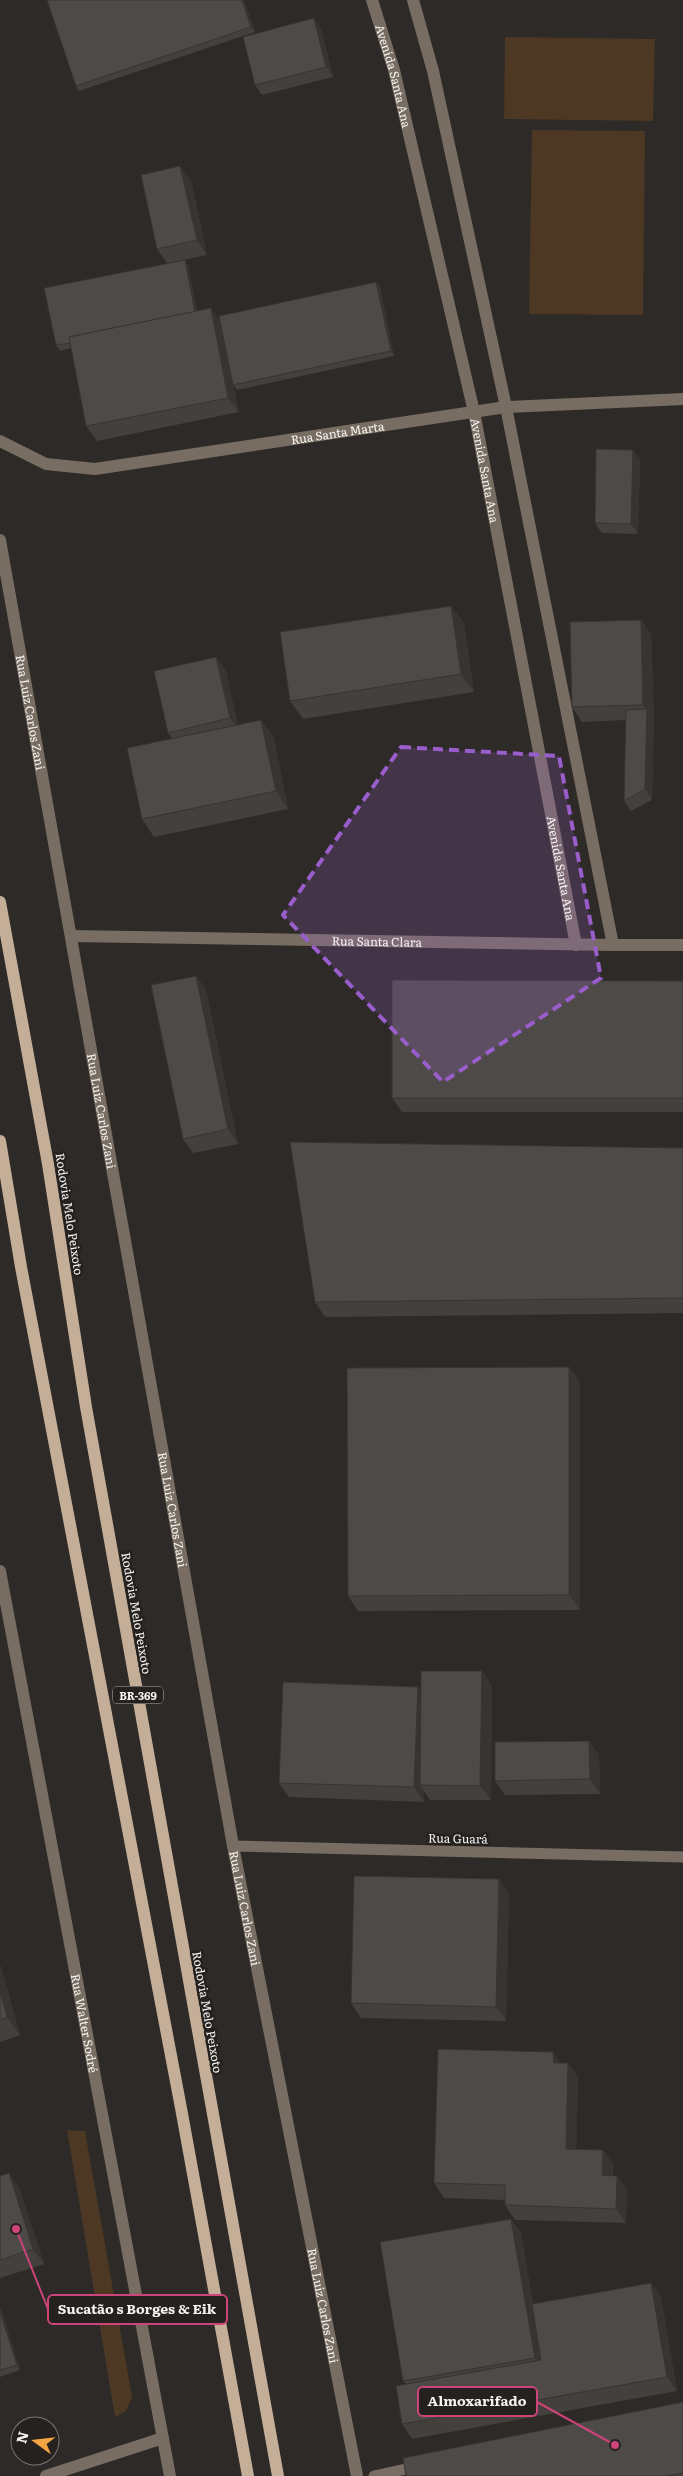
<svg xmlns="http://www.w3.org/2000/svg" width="683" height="2476" font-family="Literata,serif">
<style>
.green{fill:#4c3823}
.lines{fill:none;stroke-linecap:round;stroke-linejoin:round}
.lane{stroke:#786d62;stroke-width:11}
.street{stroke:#786d62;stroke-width:12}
.primary{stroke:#c5ae98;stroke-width:12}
.wall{fill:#43403d}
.shaded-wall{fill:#373432}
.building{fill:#4e4a47;stroke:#373432}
.marked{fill:#9a5ecc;fill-opacity:0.2;stroke:#9a5ecc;stroke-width:4;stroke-dasharray:10 6;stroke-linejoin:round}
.labels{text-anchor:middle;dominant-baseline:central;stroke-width:5;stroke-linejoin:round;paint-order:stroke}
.shield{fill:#24211e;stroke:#b7b5b2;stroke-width:1}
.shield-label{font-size:11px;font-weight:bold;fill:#f6f4f2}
.street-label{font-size:12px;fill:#f6f4f2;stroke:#24211e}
.leader{fill:none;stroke:#cc4479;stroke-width:2}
.callout-dot{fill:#cc4479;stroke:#24211e;stroke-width:2}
.callout{fill:#24211e;stroke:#cc4479;stroke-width:2}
.callout-label{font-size:14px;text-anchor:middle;font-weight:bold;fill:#f6f4f2}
</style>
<rect width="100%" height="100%" fill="#2d2a27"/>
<!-- green -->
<g class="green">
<polygon points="505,37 655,39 653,121 504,119"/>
<polygon points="532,130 645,131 643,315 529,314"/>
<polygon points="67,2130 85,2131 132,2397 126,2411 115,2417"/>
</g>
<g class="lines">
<!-- lane -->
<g class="lane">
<polyline points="233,1846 683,1857"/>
<polyline points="374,2476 419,2466"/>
</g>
<!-- street -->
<g class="street">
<path id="s1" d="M 372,0 L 394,70 L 474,412 L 576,945"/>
<polyline points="413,0 433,71 506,407 613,945"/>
<path id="s2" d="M 0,441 L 46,464 L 95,469 L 506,407 L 683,399"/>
<path id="s3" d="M 0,540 L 233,1846 L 357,2476"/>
<path id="s4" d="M 71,936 L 613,945 L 683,945"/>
<path id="s5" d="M 0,1571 L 170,2476"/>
<polyline points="46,2476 163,2438"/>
</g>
<!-- primary -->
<g class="primary">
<polyline points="0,902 48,1164 86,1407 278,2476"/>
<polyline points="0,1141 21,1267 181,2108 248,2476"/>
</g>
</g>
<!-- wall -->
<g class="wall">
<polygon points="47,0 244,0 255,32 79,91 76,86"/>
<polygon points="321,28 333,77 262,95 255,85"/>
<polygon points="191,180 207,255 179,261 188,265 197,311 220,321 376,282 380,287 394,356 237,390 233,385 239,412 97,441 86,426 71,348 60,351 56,345 167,263 157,249"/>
<polygon points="640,460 638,534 602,533 595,523"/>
<polygon points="451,606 464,624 474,692 303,719 290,701"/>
<polygon points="641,620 651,634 654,719 652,800 631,811 624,801 626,720 582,722 572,707"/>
<polygon points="216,657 226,671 238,725 261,720 274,738 288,809 154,837 142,819 172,738 168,733"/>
<polygon points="196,976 206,990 238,1144 193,1153 183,1139"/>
<polygon points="683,981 683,1112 402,1112 392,1098"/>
<polygon points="683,1148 683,1313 325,1317 315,1302"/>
<polygon points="580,1381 580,1610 358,1611 348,1596"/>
<polygon points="482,1671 492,1686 491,1800 430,1800 424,1791 424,1802 289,1797 279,1783 421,1692"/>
<polygon points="589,1741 599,1755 600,1794 505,1795 495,1781"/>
<polygon points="499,1879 509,1893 506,2021 361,2018 351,2003"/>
<polygon points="0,1965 1,1967 20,2035 0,2042"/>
<polygon points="561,2063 568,2063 578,2077 576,2149 603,2150 613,2164 613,2176 617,2176 627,2190 626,2223 515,2220 505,2205 505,2200 444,2198 434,2183"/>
<polygon points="0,2176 19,2187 44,2264 0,2278"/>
<polygon points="511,2219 521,2233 533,2304 661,2297 677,2391 412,2439 402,2424 406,2384 403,2381"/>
<polygon points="0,2306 20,2370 0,2377"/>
<polygon points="683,2402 683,2476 406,2476"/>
</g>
<!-- shaded-wall -->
<g class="shaded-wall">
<polygon points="242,0 244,0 255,32 251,27"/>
<polygon points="314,18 321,28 333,77 326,67"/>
<polygon points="180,166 191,180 207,255 197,240"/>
<polygon points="185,260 188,265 200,323 196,317"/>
<polygon points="376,282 380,287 394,356 391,351"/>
<polygon points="211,308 221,323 239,412 228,398"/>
<polygon points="633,450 640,460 638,534 631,524"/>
<polygon points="451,606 464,624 474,692 461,674"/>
<polygon points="641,620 651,634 654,719 652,800 645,789 647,709 643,705"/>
<polygon points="216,657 226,671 240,733 230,718"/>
<polygon points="261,720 274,738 288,809 276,791"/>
<polygon points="196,976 206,990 238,1144 228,1129"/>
<polygon points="569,1367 580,1381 580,1610 569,1595"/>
<polygon points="482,1671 492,1686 491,1800 480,1786"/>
<polygon points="418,1687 428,1701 420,1785 424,1791 424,1802 414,1787"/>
<polygon points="589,1741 599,1755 600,1794 590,1779"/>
<polygon points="499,1879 509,1893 506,2021 496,2007"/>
<polygon points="0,1965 1,1967 20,2035 7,2017 0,1991"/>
<polygon points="553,2052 564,2066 554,2063"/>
<polygon points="568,2063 578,2077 576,2163 566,2149"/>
<polygon points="603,2150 613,2164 612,2190 602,2175"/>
<polygon points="9,2173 19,2187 44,2264 33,2249"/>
<polygon points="617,2176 627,2190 626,2223 616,2209"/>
<polygon points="511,2219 521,2233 545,2372 535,2358"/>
<polygon points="651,2283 661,2297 677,2391 667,2377"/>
<polygon points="0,2306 20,2370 17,2365 0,2312"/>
</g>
<!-- building -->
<g class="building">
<polygon points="47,0 242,0 251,27 76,86"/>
<polygon points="314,18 326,67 255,85 243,37"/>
<polygon points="180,166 197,240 157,249 141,175"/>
<polygon points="185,260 195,312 69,337 70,343 56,345 44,288"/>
<polygon points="376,282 391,351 233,385 219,316"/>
<polygon points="211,308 228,398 86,426 69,337"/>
<polygon points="596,449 633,450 631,524 595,523"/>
<polygon points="451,606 461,674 290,701 280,632"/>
<polygon points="641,620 643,705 572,707 570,622"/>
<polygon points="216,657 230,718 168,733 154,671"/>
<polygon points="647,709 645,789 624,801 626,710"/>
<polygon points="261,720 276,791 142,819 127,748"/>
<polygon points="196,976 228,1129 183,1139 151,985"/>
<polygon points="392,980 683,981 683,1098 392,1098"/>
<polygon points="290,1142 683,1148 683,1298 315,1302"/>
<polygon points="569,1367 569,1595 348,1596 347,1368"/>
<polygon points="421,1671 482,1671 480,1786 420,1785"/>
<polygon points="283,1682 418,1687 414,1787 279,1783"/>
<polygon points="589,1741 590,1779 495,1781 495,1742"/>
<polygon points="354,1876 499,1879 496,2007 351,2003"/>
<polygon points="0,1991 7,2017 0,2020"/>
<polygon points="438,2049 553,2052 554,2063 568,2063 566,2149 603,2150 602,2175 617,2176 616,2209 505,2205 505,2185 434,2183"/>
<polygon points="9,2173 33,2249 0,2260 0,2176"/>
<polygon points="511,2219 535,2358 403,2381 380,2242"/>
<polygon points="651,2283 667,2377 402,2424 396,2386 541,2360 532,2304"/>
<polygon points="0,2312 17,2365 0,2370"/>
<polygon points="683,2402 683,2473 667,2476 406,2476 403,2458"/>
</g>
<!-- marked area -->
<path class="marked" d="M 401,747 L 559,756 L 601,978 L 443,1082 L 283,915 Z"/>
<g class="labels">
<!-- shield labels -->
<rect class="shield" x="113" y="1686.5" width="50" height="17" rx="4"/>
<g class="shield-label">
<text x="138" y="1695">BR-369</text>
</g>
<!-- street labels -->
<g class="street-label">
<text stroke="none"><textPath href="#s1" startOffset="79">Avenida Santa Ana</textPath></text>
<text stroke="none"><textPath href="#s2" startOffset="346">Rua Santa Marta</textPath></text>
<text stroke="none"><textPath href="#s1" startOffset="484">Avenida Santa Ana</textPath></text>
<text stroke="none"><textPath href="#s3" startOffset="175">Rua Luiz Carlos Zani</textPath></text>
<text stroke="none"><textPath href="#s1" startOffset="889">Avenida Santa Ana</textPath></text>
<text stroke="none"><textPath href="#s4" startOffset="306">Rua Santa Clara</textPath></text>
<text stroke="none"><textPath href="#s3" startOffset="580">Rua Luiz Carlos Zani</textPath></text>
<text transform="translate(70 1214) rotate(81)">Rodovia Melo Peixoto</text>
<text stroke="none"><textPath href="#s3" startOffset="985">Rua Luiz Carlos Zani</textPath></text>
<text transform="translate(137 1613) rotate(80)">Rodovia Melo Peixoto</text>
<text transform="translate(458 1838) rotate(1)">Rua Guará</text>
<text stroke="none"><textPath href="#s3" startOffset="1390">Rua Luiz Carlos Zani</textPath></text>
<text transform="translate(208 2012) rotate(80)">Rodovia Melo Peixoto</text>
<text stroke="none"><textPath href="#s5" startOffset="460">Rua Walter Sodré</textPath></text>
<text stroke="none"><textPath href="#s3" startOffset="1795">Rua Luiz Carlos Zani</textPath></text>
</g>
</g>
<!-- callouts -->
<path class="leader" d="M16 2229L48 2309M615 2445L537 2402"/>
<g class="callout-dot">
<circle cx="16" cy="2229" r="5"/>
<circle cx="615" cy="2445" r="5"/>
</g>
<g class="callout">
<rect x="48" y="2295" width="179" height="29" rx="5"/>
<rect x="418" y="2387" width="119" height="29" rx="5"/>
</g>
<g class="callout-label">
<text x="137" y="2314">Sucatão s Borges &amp; Eik</text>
<text x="477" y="2406">Almoxarifado</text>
</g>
<!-- north arrow -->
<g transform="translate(35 2441) rotate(285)"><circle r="24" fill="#24211e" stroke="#787573"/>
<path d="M0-4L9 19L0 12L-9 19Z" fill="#f4a443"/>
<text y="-8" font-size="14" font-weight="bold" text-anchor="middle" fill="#f6f4f2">N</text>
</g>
</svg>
